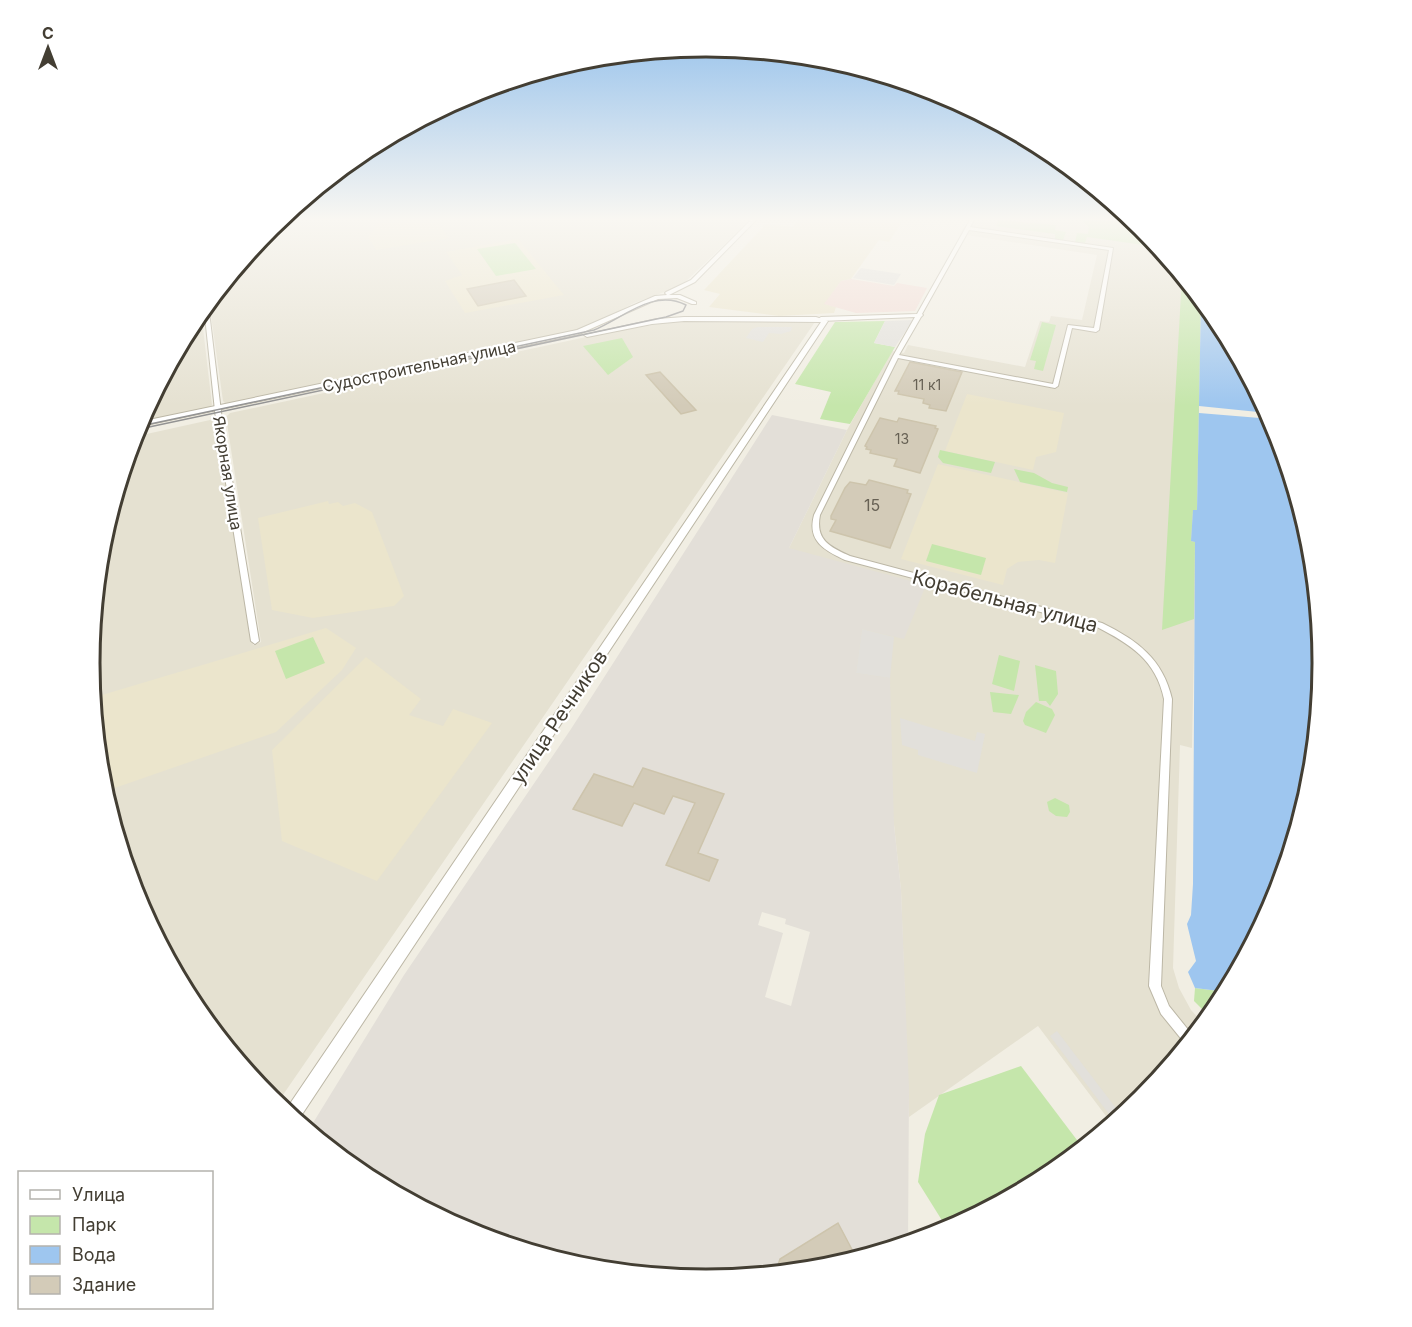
<svg xmlns="http://www.w3.org/2000/svg" width="1412" height="1327" font-family="Inter,sans-serif">
<style>
.residential{fill:#e5e1d1}
.industrial{fill:#e3dfd8;fill-rule:evenodd}
.education{fill:#ebe5cc}
.medical{fill:#f2dcd5}
.green{fill:#c5e6ab}
.parking{fill:#e2e0db}
.water{fill:#9ec6ef}
.pier{fill:#f1eee3}
.building{fill:#d3cbb8;stroke:#cdc4ac;stroke-width:1.5}
.lines{fill:none;stroke-linecap:round;stroke-linejoin:round}
.minor-casing{stroke:#bcb7a6;stroke-width:2}
.tertiary-casing{stroke:#bcb7a6;stroke-width:2}
.minor{fill:#fff;fill-rule:evenodd}
.tertiary{fill:#fff;fill-rule:evenodd}
.tram{stroke:#939393;stroke-width:1.5}
.labels{text-anchor:middle;dominant-baseline:central;stroke-width:4.5;stroke-linejoin:round;paint-order:stroke}
.far-number-label{font-size:14px;fill:#676154}
.far-street-label{font-size:16px;fill:#433e33;stroke:#fff}
.number-label{font-size:16px;fill:#676154}
.street-label{font-size:20px;fill:#433e33;stroke:#fff}
.rim{fill:none;stroke:#433e33;stroke-width:3}
</style>
<rect width="100%" height="100%" fill="#f1eee3"/>
<!-- residential -->
<g class="residential">
<polygon points="278,220 750,220 681,286 634,303 585,329 226,404 223,401 209,301"/>
<polygon points="969,220 1134,221 1201,299 1192,748 1180,745 1173,968 1179,988 1191,1010 1204,1024 1142,1100 1112,1124 1038,1026 909,1117 901,890 894,825 789,548 847,430 892,351 904,353 908,345 1025,367 1040,321 1049,322 1051,316 1082,320 1097,255 960,234"/>
<polygon points="201,311 212,405 207,409 138,423 193,320"/>
<polygon points="677,321 815,322 276,1105 193,1006 136,899 101,784 89,663 101,543 133,437 210,420 215,422 253,645 261,642 226,417 230,413 605,333"/>
</g>
<!-- industrial -->
<path class="industrial" d="M 772,415 L 847,430 L 789,548 L 926,585 L 904,639 L 862,629 L 856,673 L 890,678 L 894,825 L 901,890 L 909,1089 L 908,1244 L 826,1269 L 706,1280 L 585,1269 L 470,1233 L 423,1208 L 308,1131 L 404,975 L 571,729 ZM 762,912 L 786,919 L 785,924 L 810,932 L 791,1006 L 765,997 L 783,933 L 758,925 Z"/>
<!-- education -->
<g class="education">
<polygon points="381,220 435,220 449,238 376,250 368,237"/>
<polygon points="799,220 903,220 889,242 879,240 851,279 841,281 825,304 836,307 834,313 779,316 709,307 720,294 704,290 766,224 792,227"/>
<polygon points="518,239 564,295 465,313 445,281 462,275 446,252"/>
<polygon points="967,394 1064,413 1056,452 1036,457 1033,470 945,451"/>
<polygon points="938,464 1068,493 1055,563 1039,560 1018,562 1007,569 1003,585 901,559"/>
<polygon points="328,501 329,504 338,502 343,506 355,503 372,512 404,596 394,606 313,618 272,610 258,518"/>
<polygon points="326,628 356,648 342,670 276,732 103,792 92,698"/>
<polygon points="366,657 421,699 409,715 443,726 453,709 492,723 377,881 282,841 272,750"/>
</g>
<!-- medical -->
<polygon class="medical" points="851,279 894,286 897,283 927,288 915,311 856,313 824,304 841,281"/>
<!-- green -->
<g class="green">
<polygon points="998,220 1056,225 1055,230 1066,232 1063,240 1055,239 1055,234 996,226"/>
<polygon points="1081,220 1134,221 1140,226 1120,223 1119,227 1145,231 1152,239 1151,246 1087,237 1085,243 1075,242 1077,233 1088,234 1089,227"/>
<polygon points="515,243 536,269 496,276 477,249"/>
<polygon points="1182,276 1201,299 1197,510 1193,510 1191,541 1195,542 1194,619 1162,630"/>
<polygon points="885,321 874,343 895,347 850,424 820,419 831,392 795,384 835,322"/>
<polygon points="1042,322 1056,325 1043,371 1034,369 1036,361 1030,360"/>
<polygon points="622,338 633,357 608,375 583,346"/>
<polygon points="940,450 995,462 991,473 943,463 938,457"/>
<polygon points="1014,469 1034,473 1052,483 1068,487 1067,492 1020,482"/>
<polygon points="932,544 986,558 981,575 926,561"/>
<polygon points="313,637 325,663 286,679 275,651"/>
<polygon points="999,655 1020,661 1014,691 992,684"/>
<polygon points="1035,665 1056,671 1058,694 1050,706 1046,701 1039,701"/>
<polygon points="990,692 1019,695 1011,714 993,712"/>
<polygon points="1036,702 1052,709 1055,715 1046,733 1025,725 1023,721 1026,712"/>
<polygon points="1055,798 1069,805 1070,812 1067,817 1056,816 1049,811 1047,802"/>
<polygon points="1195,988 1227,992 1210,1017 1194,1001"/>
<polygon points="1021,1066 1083,1148 1048,1177 948,1230 918,1182 925,1134 939,1095"/>
</g>
<!-- parking -->
<g class="parking">
<polygon points="861,268 901,274 894,285 853,278"/>
<polygon points="913,320 895,347 874,343 885,321"/>
<polygon points="758,327 792,327 791,331 781,334 769,333 763,342 746,338 752,329"/>
<polygon points="862,629 894,637 890,678 856,673"/>
<polygon points="900,718 975,741 977,732 985,734 977,773 918,755 918,750 902,745"/>
<polygon points="1057,1031 1122,1116 1115,1122 1050,1036"/>
</g>
<!-- water -->
<polygon class="water" points="1201,299 1219,321 1276,428 1311,543 1323,664 1311,784 1276,900 1227,992 1195,988 1188,972 1196,961 1187,924 1191,915 1193,884 1195,542 1191,541 1193,510 1197,510"/>
<!-- pier -->
<polygon class="pier" points="1199,406 1268,413 1272,419 1199,413"/>
<!-- building -->
<g class="building">
<polygon points="514,280 526,296 478,306 467,289"/>
<polygon points="910,362 962,372 946,411 929,408 930,405 923,403 924,399 898,394 899,391 895,391"/>
<polygon points="660,372 676,389 696,410 681,414 646,375"/>
<polygon points="880,418 897,422 899,418 936,426 935,428 938,429 920,473 894,466 897,459 870,453 871,450 866,449 867,447 865,446"/>
<polygon points="869,480 908,490 907,493 911,494 890,548 830,531 836,520 831,519 831,516 845,488 850,482 866,485"/>
<polygon points="643,768 724,794 698,853 718,860 709,881 666,865 695,803 673,796 664,814 634,803 622,826 573,809 594,774 633,787"/>
<polygon points="838,1223 857,1259 826,1269 775,1274 780,1259"/>
</g>
<g class="lines">
<!-- minor casing -->
<g class="minor-casing">
<g id="minor">
<path d="M 970,220 L 974,220 L 970,227 L 1113,248 L 1099,330 L 1096,332 L 1072,328 L 1058,386 L 1055,388 L 898,358 L 820,515 C 815,540 830,547 850,556 L 1102,623 C 1137,640 1163,659 1172,699 L 1161,986 L 1169,1006 L 1194,1037 L 1187,1046 L 1161,1014 L 1149,986 L 1164,699 C 1156,660 1130,644 1097,627 L 845,560 C 824,550 807,541 814,515 L 893,356 L 915,317 L 821,321 L 818,319 L 821,317 L 917,314 ZM 969,230 L 1109,250 L 1094,328 L 1068,325 L 1053,384 L 899,355 L 921,317 L 923,315 L 922,314 Z"/>
<polygon points="208,303 222,420 259,641 255,644 251,641 216,420 204,307"/>
</g>
</g>
<!-- tertiary casing -->
<g class="tertiary-casing">
<g id="tertiary">
<polygon points="751,220 756,220 695,282 669,295 680,295 696,302 696,304 692,304 677,298 658,299 579,334 136,427 139,422 577,330 655,296 667,295 665,293 666,292 691,280"/>
<polygon points="684,317 816,317 828,321 297,1122 285,1111 821,322 684,321 652,324 587,337 584,335 657,319"/>
</g>
</g>
<!-- minor -->
<use href="#minor" class="minor"/>
<!-- tertiary -->
<use href="#tertiary" class="tertiary"/>
<!-- tram -->
<path class="tram" d="M 135,430 L 666,317 L 683,311 L 686,305 C 654,288 623,318 594,330 L 136,427"/>
</g>
<!-- sky -->
<linearGradient id="sky" x2="0" y2="1"><stop stop-color="#8abbeb"/><stop offset="0.54" stop-color="#f9f7f2"/><stop offset="1" stop-color="#f9f7f2" stop-opacity="0"/></linearGradient>
<rect width="1412" height="406" fill="url(#sky)"/>
<g class="labels">
<!-- far-number labels -->
<g class="far-number-label">
<text x="927" y="384">11 к1</text>
<text x="902" y="438">13</text>
</g>
<!-- far-street labels -->
<g class="far-street-label">
<text transform="translate(419 366) rotate(-12)">Судостроительная улица</text>
<text transform="translate(228 473) rotate(81)">Якорная улица</text>
</g>
<!-- number labels -->
<g class="number-label">
<text x="872" y="505">15</text>
</g>
<!-- street labels -->
<g class="street-label">
<text transform="translate(1005 601) rotate(15)">Корабельная улица</text>
<text transform="translate(559 717) rotate(-56)">улица Речников</text>
</g>
</g>
<!-- crop -->
<path d="M0 0H1412V1327H0ZM100 663a606 606 0 1 1 1212 0a606 606 0 1 1-1212 0Z" fill="#fff" fill-rule="evenodd"/>
<path class="rim" d="M100 663a606 606 0 1 1 1212 0a606 606 0 1 1-1212 0Z"/>
<!-- legend -->
<rect x="18" y="1171" width="195" height="138" fill="#ffffff" stroke="#b4b2ad" stroke-width="1.5"/>
<rect x="30" y="1190" width="30" height="9" fill="#ffffff" stroke="#b4b2ad" stroke-width="1.5"/>
<text x="72" y="1201" font-size="18" fill="#433e33">Улица</text>
<rect x="30" y="1216" width="30" height="18" fill="#c5e6ab" stroke="#b4b2ad" stroke-width="1.5"/>
<text x="72" y="1231" font-size="18" fill="#433e33">Парк</text>
<rect x="30" y="1246" width="30" height="18" fill="#9ec6ef" stroke="#b4b2ad" stroke-width="1.5"/>
<text x="72" y="1261" font-size="18" fill="#433e33">Вода</text>
<rect x="30" y="1276" width="30" height="18" fill="#d3cbb8" stroke="#b4b2ad" stroke-width="1.5"/>
<text x="72" y="1291" font-size="18" fill="#433e33">Здание</text>
<!-- north arrow -->
<g transform="translate(48 48)" stroke="#ffffff" stroke-width="4.5" paint-order="stroke">
<path d="M0-4.5L10 22L0 15L-10 22Z" fill="#433e33"/>
<text y="-9" font-size="16" font-weight="bold" text-anchor="middle" fill="#433e33">С</text>
</g>
</svg>
